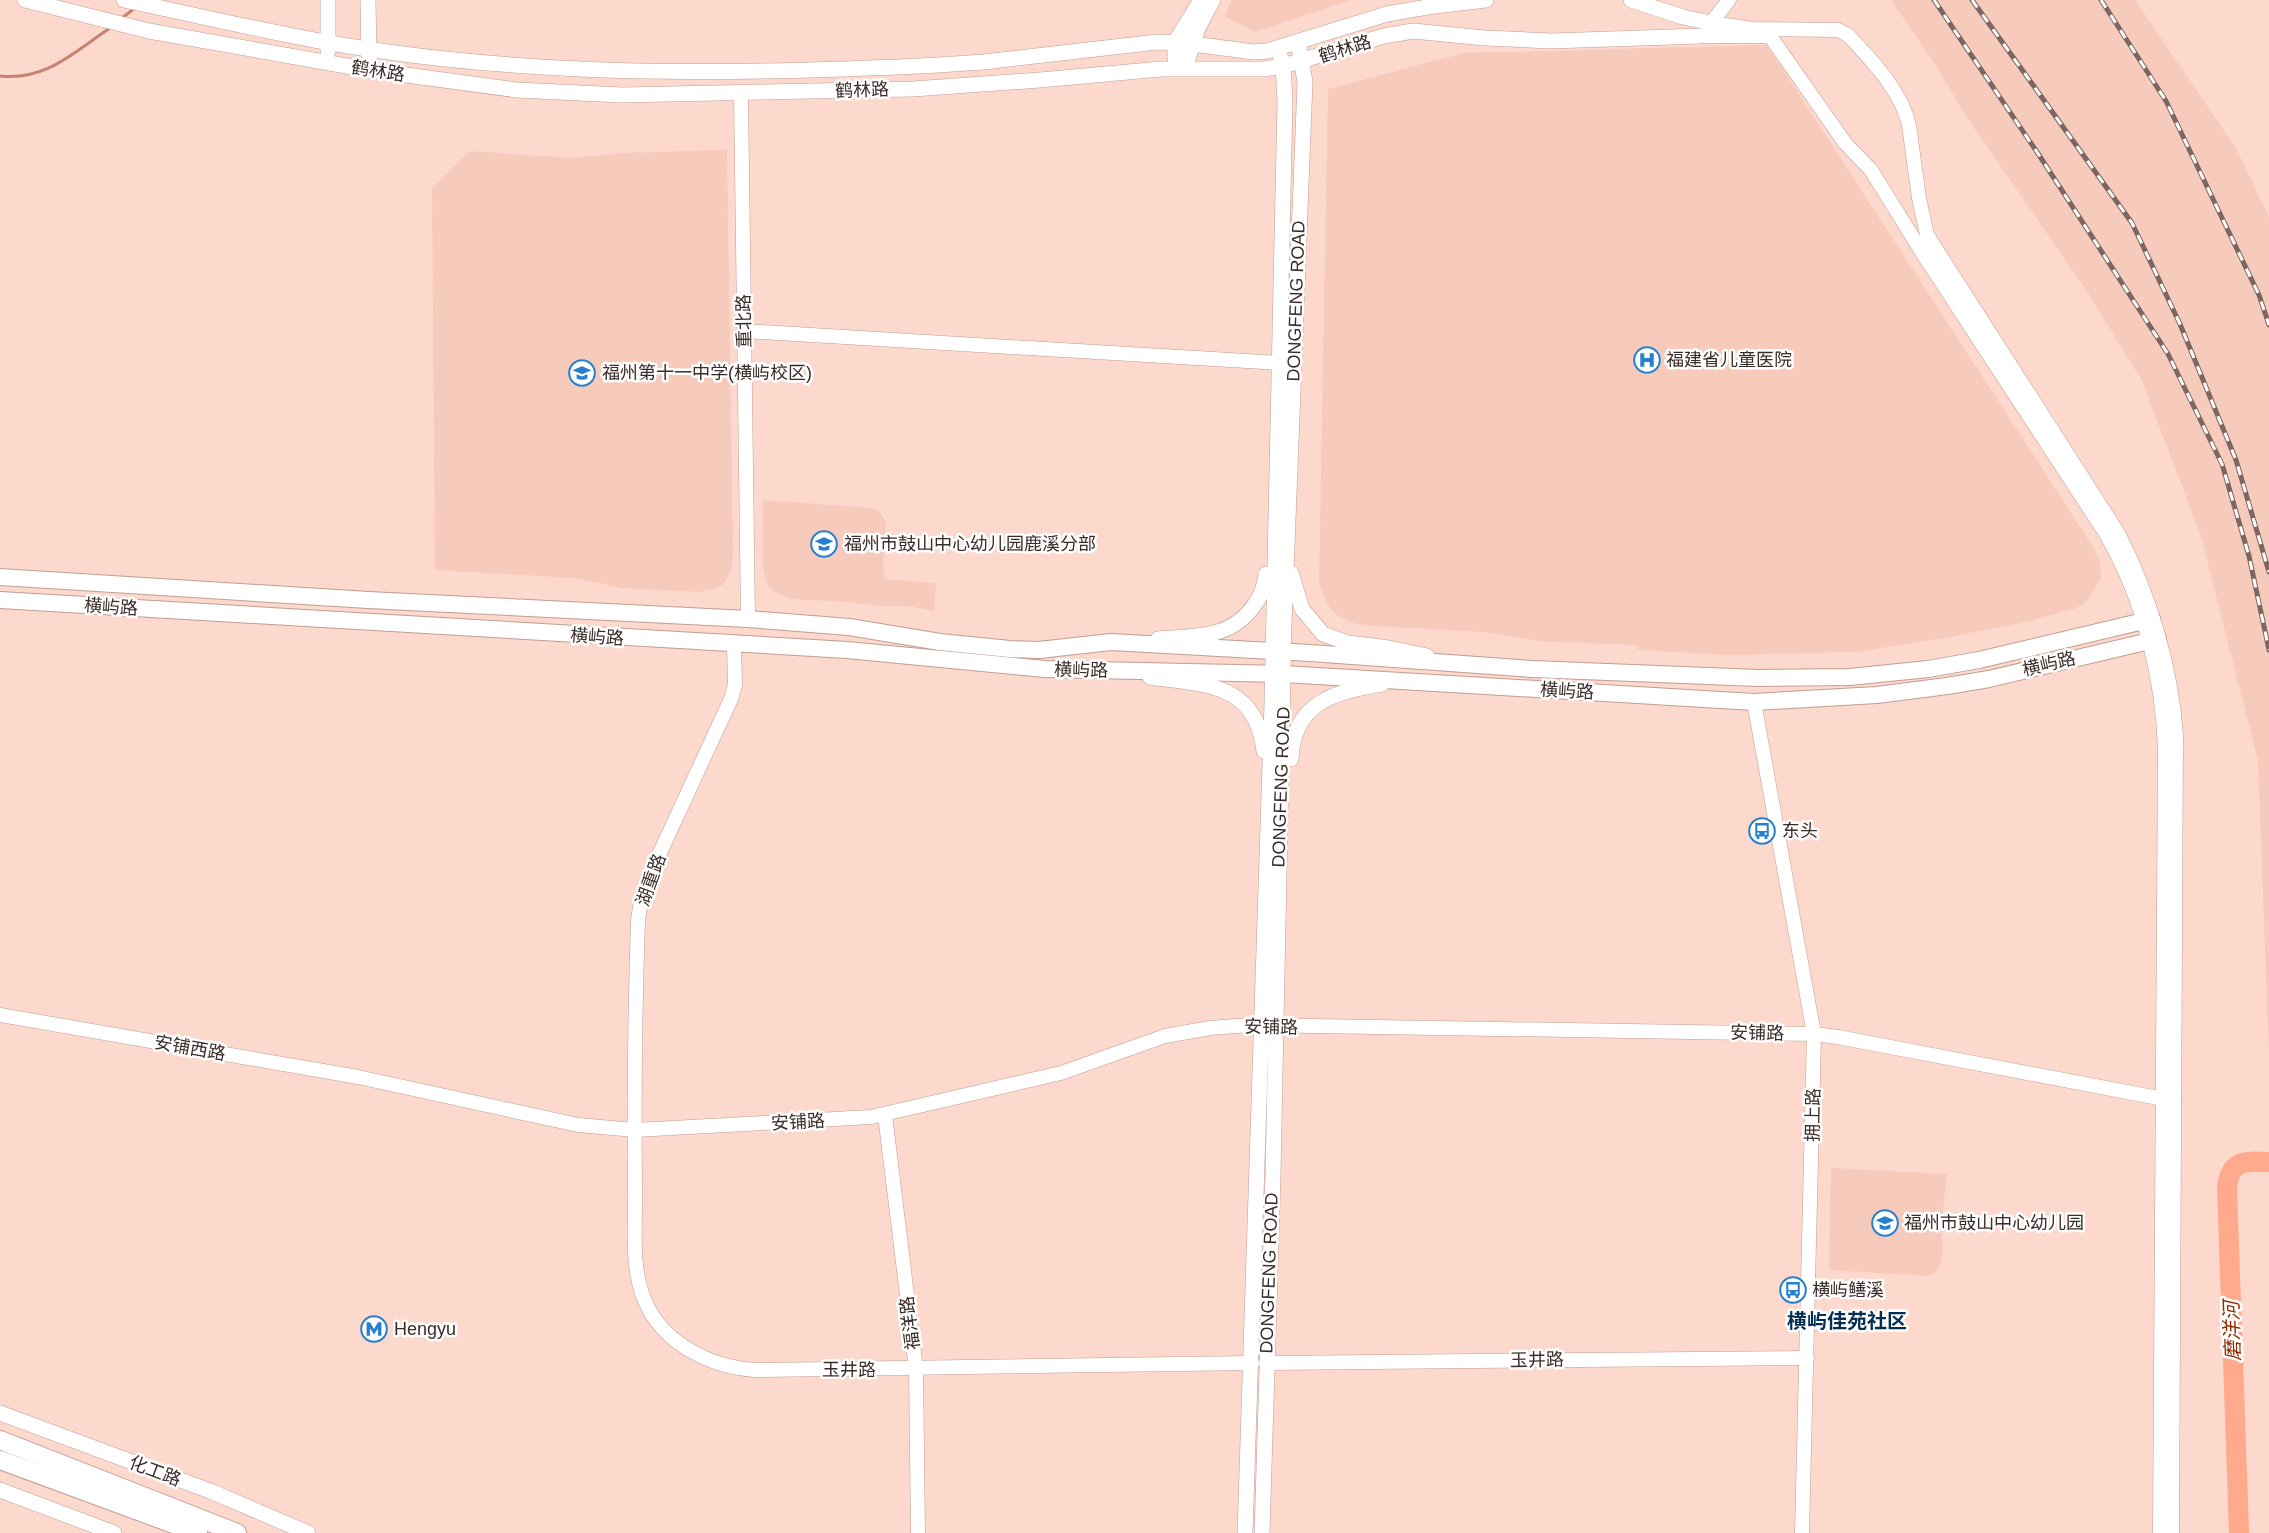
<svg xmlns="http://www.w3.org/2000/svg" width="2269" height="1533" font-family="Helvetica,'Noto Sans SC',sans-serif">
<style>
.built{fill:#f7cbbc}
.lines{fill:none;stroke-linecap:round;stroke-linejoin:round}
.stream{stroke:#c4846f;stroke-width:3}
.river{stroke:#ffaa8d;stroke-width:20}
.tertiary-casing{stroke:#c09e92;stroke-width:15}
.secondary-casing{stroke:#c09e92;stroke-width:16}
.primary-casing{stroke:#c09e92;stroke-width:18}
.trunk-casing{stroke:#c09e92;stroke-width:20}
.tertiary{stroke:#fff;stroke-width:14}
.secondary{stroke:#fff;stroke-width:15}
.primary{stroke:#fff;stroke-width:16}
.trunk{stroke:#fff;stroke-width:18}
.rail-casing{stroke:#7c665f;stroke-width:5}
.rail{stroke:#fff;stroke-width:3;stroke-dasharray:9;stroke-linecap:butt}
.labels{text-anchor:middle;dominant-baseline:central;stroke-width:5;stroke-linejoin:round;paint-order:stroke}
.street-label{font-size:18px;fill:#3a2c28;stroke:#fff}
.poi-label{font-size:18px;fill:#3a2c28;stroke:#fff;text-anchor:start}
.neighbourhood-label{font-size:20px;font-weight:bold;fill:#032f54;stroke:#fff}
.water-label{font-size:20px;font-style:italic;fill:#8f2e04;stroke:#fff}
</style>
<rect width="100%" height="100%" fill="#fdd8cc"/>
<!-- built -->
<g class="built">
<polygon points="1231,0 1351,0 1255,32 1225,17"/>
<polygon points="1891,0 2135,0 2236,148 2269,217 2269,1055 2258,761 2201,536 2141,379 2088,293 1970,122 1935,64"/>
<polygon points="1767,45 2092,545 2100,563 2101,577 2087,601 2077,608 2026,622 1944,638 1856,652 1727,655 1639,650 1636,645 1539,641 1484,632 1372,626 1353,623 1339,617 1329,607 1319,584 1328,89 1464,53"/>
<polygon points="727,150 733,556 730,574 725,582 718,588 699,592 622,588 574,578 435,570 432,189 470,151 571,158 623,153"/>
<polygon points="763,500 873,508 880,512 886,522 883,568 885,579 936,583 934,611 908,606 878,606 849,602 791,599 776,593 767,584 763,566"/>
<polygon points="1831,1168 1947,1174 1941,1226 1943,1250 1939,1267 1935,1273 1929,1276 1829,1270"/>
</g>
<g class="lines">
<!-- stream -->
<g class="stream">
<polyline points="122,18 136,7"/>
<path d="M 0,76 C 46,81 74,52 110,28"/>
</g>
<!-- river -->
<path class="river" d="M 2239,1533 L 2227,1188 C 2230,1159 2245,1161 2269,1162"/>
<!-- tertiary casing -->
<g class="tertiary-casing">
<g id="tertiary">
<path d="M 1711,23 L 1753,29 L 1838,30 L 1848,35 C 1872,61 1901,90 1909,125 L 1919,198 L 1927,235 L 2118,533 C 2149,594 2172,668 2176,736 L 2172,1533"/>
<polyline points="1708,27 1729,0"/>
<path d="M 1701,36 L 1770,36 L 1845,143 L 1871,170 L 1925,257 L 2106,534 C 2143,598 2163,677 2165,750 L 2160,1533"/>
<polyline points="741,94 748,619"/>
<polyline points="744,331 1279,363"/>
<path d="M 734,645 L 735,685 L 731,699 L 651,872 L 641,901 L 638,920 C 635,1009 634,1099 635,1188 C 636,1225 630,1267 645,1301 C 663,1344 711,1367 755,1370 L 1252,1363"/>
<polyline points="1754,702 1814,1034 1802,1533"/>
<polyline points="0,1015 358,1077 578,1125 635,1130 871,1117 1061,1073 1165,1036 1210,1028 1250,1025 1814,1034 1838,1037 2174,1101"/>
<polyline points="885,1115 916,1369 918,1533"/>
<polyline points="1266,1363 1807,1358"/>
</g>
</g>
<!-- secondary casing -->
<g class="secondary-casing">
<g id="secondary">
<polyline points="25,0 149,31 369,70 517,90 622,95 913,89 1040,80 1161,69 1264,69 1283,66 1384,36 1413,31 1485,38 1551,41 1701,36"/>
<path d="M 124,0 C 214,19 304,41 395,53 C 575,77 757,74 938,65 L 984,62 L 1157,42 L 1185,43 L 1254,52 L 1267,51 L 1387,14 L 1427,7 L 1486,0"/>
<polyline points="328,0 328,51"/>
<polyline points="368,0 369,58"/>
<polyline points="1201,0 1175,42 1175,58 1185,68 1198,28 1213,0"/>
<polyline points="1631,0 1683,17 1711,23"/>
<polyline points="1291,573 1302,609 1323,634 1348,643 1389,648 1427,656"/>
<path d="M 1158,639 C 1196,636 1232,639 1255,604 C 1262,594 1265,586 1266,574"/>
<path d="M 1150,677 C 1205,685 1256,682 1264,751"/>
<path d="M 1291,759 C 1293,703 1335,691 1382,684"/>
<polyline points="0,1413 210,1491 308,1533"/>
<polyline points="0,1490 114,1533"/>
<polyline points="1245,1533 1272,703 1285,101 1283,66 1278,48"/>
<polyline points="1262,1533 1273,1175 1284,623 1305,82 1298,42"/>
</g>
</g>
<!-- primary casing -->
<g class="primary-casing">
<g id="primary">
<polyline points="0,577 368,600 748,619 849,627 940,642 1010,649 1039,650 1111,642 1310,653 1532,669 1758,678 1850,677 1928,669 1979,660 2152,619"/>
<polyline points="0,600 847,650 1045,669 1284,674 1754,702 1877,695 1947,686 1989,679 2158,639"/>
</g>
</g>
<!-- trunk casing -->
<g class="trunk-casing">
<g id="trunk">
<polyline points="0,1440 237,1533"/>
<polyline points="0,1460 198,1533"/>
</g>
</g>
<!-- tertiary -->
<use href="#tertiary" class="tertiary"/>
<!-- secondary -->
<use href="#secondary" class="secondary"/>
<!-- primary -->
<use href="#primary" class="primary"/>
<!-- trunk -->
<use href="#trunk" class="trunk"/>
<!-- rail casing -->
<g class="rail-casing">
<g id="rail">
<polyline points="1934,0 2039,155 2168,354 2222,464 2249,556 2269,650"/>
<polyline points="1972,0 2132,223 2180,324 2236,460 2269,572"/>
<polyline points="2101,0 2166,101 2259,295 2269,325"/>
</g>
</g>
<!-- rail -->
<use href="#rail" class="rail"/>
</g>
<!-- icons -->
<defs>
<g id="hospital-ring" transform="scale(1.35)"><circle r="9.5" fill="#fff" stroke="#2680cd" stroke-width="1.5"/><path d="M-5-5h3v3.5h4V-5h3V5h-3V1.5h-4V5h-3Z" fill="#2680cd"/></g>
<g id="school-ring" transform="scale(1.35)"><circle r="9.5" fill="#fff" stroke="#2680cd" stroke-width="1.5"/><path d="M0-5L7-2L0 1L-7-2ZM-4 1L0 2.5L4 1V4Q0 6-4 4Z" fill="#2680cd"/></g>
<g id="bus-ring" transform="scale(1.35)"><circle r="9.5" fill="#fff" stroke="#2680cd" stroke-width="1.5"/><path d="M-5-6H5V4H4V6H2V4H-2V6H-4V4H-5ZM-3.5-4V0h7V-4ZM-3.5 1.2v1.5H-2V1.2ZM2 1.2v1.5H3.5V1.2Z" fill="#2680cd"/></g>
<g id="metro-ring" transform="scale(1.35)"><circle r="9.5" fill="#fff" stroke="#2680cd" stroke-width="1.5"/><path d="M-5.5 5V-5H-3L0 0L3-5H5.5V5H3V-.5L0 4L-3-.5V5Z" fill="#2680cd"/></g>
</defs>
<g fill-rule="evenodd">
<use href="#hospital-ring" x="1647" y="360"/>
<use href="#school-ring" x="582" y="373"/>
<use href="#school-ring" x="824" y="544"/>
<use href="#bus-ring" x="1762" y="831"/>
<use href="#school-ring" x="1885" y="1223"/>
<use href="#bus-ring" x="1793" y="1290"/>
<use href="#metro-ring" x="374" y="1329"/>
</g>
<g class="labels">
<!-- street labels -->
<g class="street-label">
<text transform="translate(1345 49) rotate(-17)">鹤林路</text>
<text transform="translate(378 71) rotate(9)">鹤林路</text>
<text transform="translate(862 90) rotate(-2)">鹤林路</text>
<text transform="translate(1296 301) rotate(-88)">DONGFENG ROAD</text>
<text transform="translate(744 321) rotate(-91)">重北路</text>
<text transform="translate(111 607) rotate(4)">横屿路</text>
<text transform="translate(597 637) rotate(4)">横屿路</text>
<text transform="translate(2049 664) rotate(-13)">横屿路</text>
<text transform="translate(1081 670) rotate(1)">横屿路</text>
<text transform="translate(1567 691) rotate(3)">横屿路</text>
<text transform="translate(1281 787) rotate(-88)">DONGFENG ROAD</text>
<text transform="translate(651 880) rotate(-70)">湖重路</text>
<text transform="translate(1271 1027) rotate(1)">安铺路</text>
<text transform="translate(1757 1033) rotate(1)">安铺路</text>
<text transform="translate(190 1048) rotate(10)">安铺西路</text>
<text transform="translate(1813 1115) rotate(-89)">拥上路</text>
<text transform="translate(798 1122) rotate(-3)">安铺路</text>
<text transform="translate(1269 1273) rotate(-88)">DONGFENG ROAD</text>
<text transform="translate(910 1323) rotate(-97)">福洋路</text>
<text transform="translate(1537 1360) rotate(-1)">玉井路</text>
<text x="849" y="1370">玉井路</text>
<text transform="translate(155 1471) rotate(21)">化工路</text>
</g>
<!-- poi labels -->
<g class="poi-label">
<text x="1666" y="360">福建省儿童医院</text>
<text x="602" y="373">福州第十一中学(横屿校区)</text>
<text x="844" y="544">福州市鼓山中心幼儿园鹿溪分部</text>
<text x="1782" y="831">东头</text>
<text x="1904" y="1223">福州市鼓山中心幼儿园</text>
<text x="1812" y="1290">横屿鳝溪</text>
<text x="394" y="1329">Hengyu</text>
</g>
<!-- neighbourhood labels -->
<g class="neighbourhood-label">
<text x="1847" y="1321">横屿佳苑社区</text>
</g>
<!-- water labels -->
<g class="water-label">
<text transform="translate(2232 1331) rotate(-92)">磨洋河</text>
</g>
</g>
</svg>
